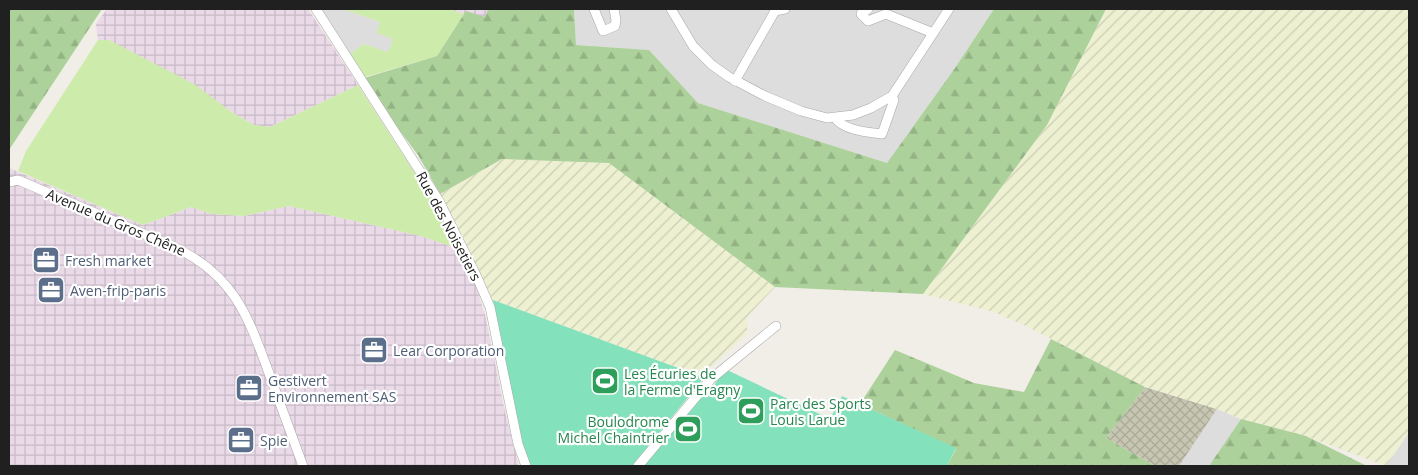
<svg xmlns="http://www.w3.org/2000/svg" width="1418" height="475" font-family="'Open Sans',sans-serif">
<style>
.residential{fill:#dedddd}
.industrial{fill:url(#industrial-grid)}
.construction{fill:url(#construction-cross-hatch)}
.farmland{fill:url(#farmland-furrows)}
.grass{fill:#cdecac}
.forest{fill:url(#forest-firs)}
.pitch{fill:#83e2bb}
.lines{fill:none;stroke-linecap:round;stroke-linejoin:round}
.street-casing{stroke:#a7a7a7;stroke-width:10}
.street{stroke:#fff;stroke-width:9}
.labels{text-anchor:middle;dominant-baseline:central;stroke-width:4.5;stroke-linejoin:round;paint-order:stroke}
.street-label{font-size:14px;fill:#202020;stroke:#fff}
.service-label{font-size:14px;fill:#4e5e75;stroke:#fff;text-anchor:start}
.leisure-label{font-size:14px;fill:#27864d;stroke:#fff;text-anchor:start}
</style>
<defs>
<pattern id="industrial-grid" width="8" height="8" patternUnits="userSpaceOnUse" patternTransform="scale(1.25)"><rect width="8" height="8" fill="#ead9e7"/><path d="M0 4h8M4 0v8" fill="none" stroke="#c8bac6"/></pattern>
<pattern id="construction-cross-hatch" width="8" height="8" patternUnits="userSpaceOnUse" patternTransform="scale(1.25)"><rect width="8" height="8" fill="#c6c6b2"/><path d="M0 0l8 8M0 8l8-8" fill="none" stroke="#aa9"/></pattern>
<pattern id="farmland-furrows" width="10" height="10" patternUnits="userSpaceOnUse" patternTransform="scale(1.25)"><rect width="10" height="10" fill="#eef0d2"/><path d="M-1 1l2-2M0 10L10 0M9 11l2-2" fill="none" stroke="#ccceb4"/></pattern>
<pattern id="forest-firs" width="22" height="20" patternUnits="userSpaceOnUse" patternTransform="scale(1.25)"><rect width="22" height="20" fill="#acd19a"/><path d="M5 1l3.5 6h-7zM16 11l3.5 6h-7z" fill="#94b384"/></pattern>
</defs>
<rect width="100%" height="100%" fill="#f1ede7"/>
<!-- residential -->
<g class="residential">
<polygon points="321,9 343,9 380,22 393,39 388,53 364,44 350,54"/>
<polygon points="574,9 994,9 955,68 887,163 698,103 649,50 576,45"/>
<polygon points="1217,409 1241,419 1209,466 1179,466"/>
<polygon points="1409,432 1409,466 1386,466"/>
</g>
<!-- industrial -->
<g class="industrial">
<polygon points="107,9 308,9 358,85 270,127 254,125 109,40 98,40 96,24"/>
<polygon points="449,9 488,9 485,17 466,12 464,14"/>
<polygon points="9,168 143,225 191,207 212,214 244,216 289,206 421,236 456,248 477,288 486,319 505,412 519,466 9,466"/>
</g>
<!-- construction -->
<polygon class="construction" points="1145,387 1217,409 1179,466 1155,466 1106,438"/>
<!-- farmland -->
<g class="farmland">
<polygon points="1106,9 1409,9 1409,432 1386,466 1306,436 1241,419 1217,409 1145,387 1026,326 994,312 923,294 1047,125"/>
<polygon points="502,159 609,163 775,287 747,317 747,334 700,376 493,300 440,194"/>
</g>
<!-- grass -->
<g class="grass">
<polygon points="343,9 449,9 464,14 437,56 365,77 350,54 364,44 388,52 393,39 377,33 380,22"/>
<polygon points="98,40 109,40 194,84 233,113 254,125 270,127 358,85 429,195 456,248 421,236 289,206 244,216 212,214 191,207 143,225 18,171 26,151"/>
</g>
<!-- forest -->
<g class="forest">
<polygon points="9,9 102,9 9,150"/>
<polygon points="488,9 574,9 576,45 649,50 698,103 887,163 955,68 994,9 1106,9 1047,125 923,294 775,287 609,163 502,159 440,194 418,155 361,79 437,56 466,11 485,17"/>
<polygon points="1051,339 1145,387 1106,438 1155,466 947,466 956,449 860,404 895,350 974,383 1024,392"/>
<polygon points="1241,419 1306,436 1367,466 1209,466"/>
</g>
<!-- pitch -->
<g class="pitch">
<polygon points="493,300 700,376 703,379 632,466 529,466 520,445"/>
<polygon points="727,370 830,419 842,396 956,448 947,466 642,466 702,394 708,397 721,373"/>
</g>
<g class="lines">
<!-- street casing -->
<g class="street-casing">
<g id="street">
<polyline points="316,9 439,201 476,275 490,307 518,444 526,466"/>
<polyline points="594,9 603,31 615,26 616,20 614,9"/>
<polyline points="671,9 693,46 712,65 729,77 765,96 801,111 827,118 853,115 871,108 892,96 949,9"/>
<polyline points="868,9 861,14 868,21 886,14 933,33"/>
<polyline points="775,11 785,9"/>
<polyline points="735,81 775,11"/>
<path d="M 835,118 C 845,131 867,132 882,134 L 894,100 L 892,96"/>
<path d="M 9,182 L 18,180 L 172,246 C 234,274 248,316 270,376 C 281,406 292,436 303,466"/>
<polyline points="638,466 711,379 776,326"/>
</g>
</g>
<!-- street -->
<use href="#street" class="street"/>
</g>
<!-- icons -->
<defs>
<g id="office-square" transform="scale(1.4375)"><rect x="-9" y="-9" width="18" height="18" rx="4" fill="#5c6f8a" stroke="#fff"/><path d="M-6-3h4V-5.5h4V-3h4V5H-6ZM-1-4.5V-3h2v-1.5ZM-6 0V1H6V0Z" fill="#fff"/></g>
<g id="stadium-square" transform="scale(1.4375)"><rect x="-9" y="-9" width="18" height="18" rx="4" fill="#2e9e5b" stroke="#fff"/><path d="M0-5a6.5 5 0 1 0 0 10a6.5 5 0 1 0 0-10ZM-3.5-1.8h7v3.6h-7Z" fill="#fff"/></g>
</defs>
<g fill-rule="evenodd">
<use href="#office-square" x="46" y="260"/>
<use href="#office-square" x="51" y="290"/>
<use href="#office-square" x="374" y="350"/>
<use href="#stadium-square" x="605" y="381"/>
<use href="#office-square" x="249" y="388"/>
<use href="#stadium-square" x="751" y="411"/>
<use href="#stadium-square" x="688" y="429"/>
<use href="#office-square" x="241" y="440"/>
</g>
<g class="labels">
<!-- street labels -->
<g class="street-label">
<text transform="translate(116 222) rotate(23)">Avenue du Gros Chêne</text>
<text transform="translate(449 226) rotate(62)">Rue des Noisetiers</text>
</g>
<!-- service labels -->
<g class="service-label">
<text x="65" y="260">Fresh market</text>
<text x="70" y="290">Aven-frip-paris</text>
<text x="393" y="350">Lear Corporation</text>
<text x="268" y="380">Gestivert<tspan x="268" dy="16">Environnement SAS</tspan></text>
<text x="260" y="440">Spie</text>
</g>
<!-- leisure labels -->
<g class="leisure-label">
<text x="624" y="373">Les Écuries de<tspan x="624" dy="16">la Ferme d'Eragny</tspan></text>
<text x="770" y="403">Parc des Sports<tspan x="770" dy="16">Louis Larue</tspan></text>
<text x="669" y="421" text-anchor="end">Boulodrome<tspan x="669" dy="16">Michel Chaintrier</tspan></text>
</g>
</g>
<!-- border -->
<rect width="1418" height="475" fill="none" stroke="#202020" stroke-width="20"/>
</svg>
